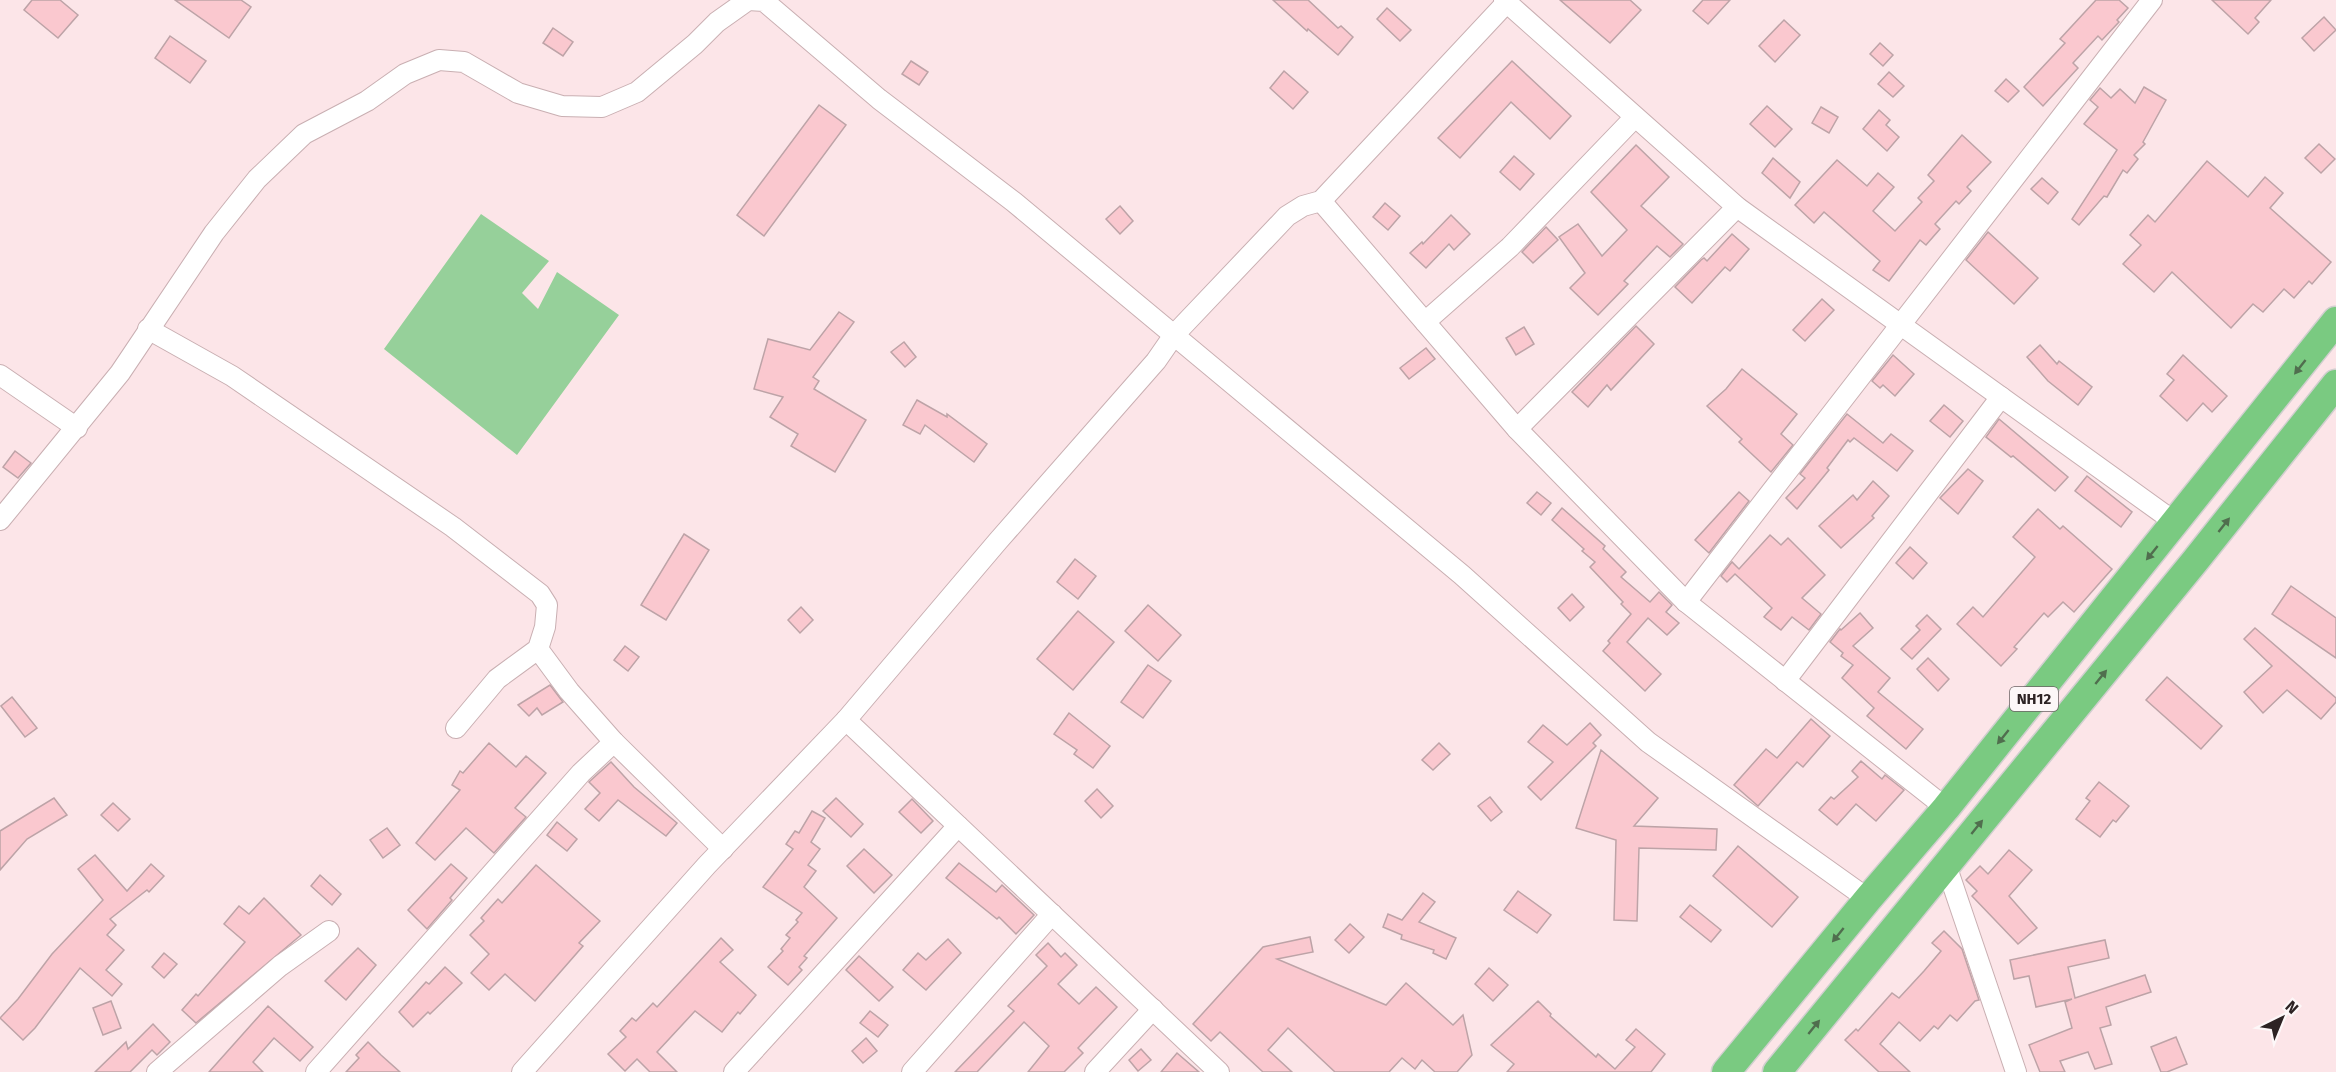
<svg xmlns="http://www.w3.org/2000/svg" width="2336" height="1072" font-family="'Fira Sans',sans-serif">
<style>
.water{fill:#96d09a}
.building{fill:#fac8cf;stroke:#bda3a7;stroke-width:1.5}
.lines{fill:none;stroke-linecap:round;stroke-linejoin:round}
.minor-casing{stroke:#c9afb2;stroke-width:22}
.highway-casing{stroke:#d1cfcf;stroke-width:31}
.minor{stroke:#fff;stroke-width:20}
.highway{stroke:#7aca81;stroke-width:28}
.oneway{fill:#506e4e}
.labels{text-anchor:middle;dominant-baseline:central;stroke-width:4.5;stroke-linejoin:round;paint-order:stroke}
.shield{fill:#fdf7f8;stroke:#6b6364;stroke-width:1.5}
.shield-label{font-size:15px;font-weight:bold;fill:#2d2324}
</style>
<rect width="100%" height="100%" fill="#fce5e8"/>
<!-- water -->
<polygon class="water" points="481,214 549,261 522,293 538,309 557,272 619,315 517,455 384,349"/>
<!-- building -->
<g class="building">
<polygon points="32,0 60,0 78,15 58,38 24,10"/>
<polygon points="175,0 241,0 251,7 229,38"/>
<polygon points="1273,0 1308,0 1338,28 1341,26 1353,37 1338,55 1308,29 1307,31"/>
<polygon points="1560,0 1630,0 1641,10 1610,43"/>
<polygon points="1703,0 1730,0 1708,24 1693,11"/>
<polygon points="2096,0 2119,0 2128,8 2117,20 2119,22 2102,40 2098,36 2073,63 2078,68 2043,106 2024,87 2065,43 2060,39"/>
<polygon points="2212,0 2271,0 2255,18 2259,22 2248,34"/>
<polygon points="1387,8 1411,30 1400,41 1377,19"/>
<polygon points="2324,17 2336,30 2314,51 2302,38"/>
<polygon points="1784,20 1800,35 1775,62 1759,46"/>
<polygon points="553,28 573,42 563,56 543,43"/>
<polygon points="170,36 206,61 190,83 155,58"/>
<polygon points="1880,43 1893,55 1883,66 1870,54"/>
<polygon points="911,61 928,72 919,85 902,74"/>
<polygon points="1512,61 1571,116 1550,139 1511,102 1460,158 1438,138"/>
<polygon points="1284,71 1308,92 1293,109 1270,88"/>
<polygon points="1889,72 1904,86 1893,97 1878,84"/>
<polygon points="2006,79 2019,91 2008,102 1995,91"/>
<polygon points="2144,87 2166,100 2143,142 2145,144 2134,155 2138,159 2127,173 2123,170 2107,197 2104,196 2079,225 2072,219 2117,150 2084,124 2098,107 2090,100 2100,88 2111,98 2120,89 2135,103"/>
<polygon points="819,105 846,125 764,236 737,215"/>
<polygon points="1767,106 1792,129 1775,147 1750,124"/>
<polygon points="1821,107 1838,117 1829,133 1812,123"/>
<polygon points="1879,110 1890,120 1886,125 1899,137 1887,151 1863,129"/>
<polygon points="1962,135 1991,162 1967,187 1971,191 1959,204 1956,201 1935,224 1940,229 1926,245 1920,240 1889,281 1873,270 1880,261 1824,212 1814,223 1795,205 1837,160 1867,186 1878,173 1894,187 1873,211 1895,231 1922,202 1918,198 1934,181 1928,175"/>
<polygon points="2319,144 2335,159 2321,173 2305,158"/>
<polygon points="1636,145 1669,177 1641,206 1683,244 1670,257 1657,246 1624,281 1628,284 1598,315 1570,288 1585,273 1559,237 1578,224 1602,256 1627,230 1591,192"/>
<polygon points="1514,156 1534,174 1520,190 1500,172"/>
<polygon points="1773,158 1800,182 1790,198 1762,173"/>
<polygon points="2207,161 2248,197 2265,177 2283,193 2270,208 2331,262 2312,284 2309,281 2294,298 2284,289 2263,312 2253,304 2231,328 2172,272 2154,292 2123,264 2141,245 2130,235 2148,215 2155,222"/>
<polygon points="2042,178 2058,192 2048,204 2031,189"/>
<polygon points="1385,203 1400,216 1388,230 1373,217"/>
<polygon points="1120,206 1133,221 1120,234 1106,219"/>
<polygon points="1451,215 1470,234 1454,250 1449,244 1426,268 1410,253 1422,242 1423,244"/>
<polygon points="1546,227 1558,240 1533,263 1522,252"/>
<polygon points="1988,232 2038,278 2014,304 1966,260"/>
<polygon points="1732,234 1749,249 1730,271 1725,267 1692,303 1675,287 1701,260 1704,258 1707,261"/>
<polygon points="1822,299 1834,310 1805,341 1793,330"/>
<polygon points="839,312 854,322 813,377 819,381 814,389 866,420 835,472 791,446 798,434 770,417 783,397 754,389 768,339 810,350"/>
<polygon points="1636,326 1654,344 1611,390 1607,385 1588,407 1572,392"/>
<polygon points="1524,327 1534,344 1516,355 1506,338"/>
<polygon points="904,342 916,357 905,367 891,352"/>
<polygon points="2040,345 2057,364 2059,361 2092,387 2078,405 2048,381 2027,357"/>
<polygon points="1426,348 1435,359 1409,379 1400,368"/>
<polygon points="1893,355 1914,374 1895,396 1883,385 1880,388 1872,381"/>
<polygon points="2183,355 2227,396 2212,412 2203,403 2187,421 2160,396 2174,380 2167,374"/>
<polygon points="1742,369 1797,414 1781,434 1793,445 1771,472 1739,442 1742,439 1707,406 1726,389"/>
<polygon points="917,400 947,417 947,414 987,444 974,462 925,425 920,434 903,425"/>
<polygon points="1944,405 1963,421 1950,437 1930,421"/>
<polygon points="1847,414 1883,443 1891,434 1913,451 1897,471 1854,438 1850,442 1848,440 1827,468 1829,470 1797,509 1786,498 1805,478 1800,474"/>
<polygon points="1999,419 2068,477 2055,491 2013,456 2011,457 1986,437"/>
<polygon points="15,451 31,463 18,478 3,467"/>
<polygon points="1968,469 1983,481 1958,514 1940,498"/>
<polygon points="2087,476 2132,512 2121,527 2075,491"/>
<polygon points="1873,481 1889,496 1872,516 1874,518 1841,548 1819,526 1853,495 1857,500"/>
<polygon points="1537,492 1551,503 1541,515 1527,503"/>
<polygon points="1739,492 1749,501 1709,553 1695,540"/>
<polygon points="1562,508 1605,546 1603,549 1626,572 1621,577 1650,602 1659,592 1672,605 1666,612 1679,623 1667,635 1648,618 1627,642 1661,674 1645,691 1603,651 1610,643 1608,641 1631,614 1621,604 1623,602 1590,567 1595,562 1582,551 1584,549 1552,520"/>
<polygon points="2038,509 2060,529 2063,526 2112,569 2074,612 2063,602 2048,617 2044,613 2014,647 2017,649 2001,666 1957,624 1973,607 1983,617 2035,557 2013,537"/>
<polygon points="684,534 709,550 666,620 641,605"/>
<polygon points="1770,535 1781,545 1788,538 1825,575 1802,598 1821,614 1809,630 1792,617 1781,630 1764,617 1772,608 1735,574 1727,582 1721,576 1732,562 1739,569"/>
<polygon points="1910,547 1927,563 1913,579 1896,563"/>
<polygon points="1075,559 1096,576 1078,599 1057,582"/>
<polygon points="2291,586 2336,618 2336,658 2272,614"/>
<polygon points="1572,594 1584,607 1570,621 1558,608"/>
<polygon points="1148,605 1181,635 1158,661 1125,631"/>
<polygon points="801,607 813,620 800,633 788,620"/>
<polygon points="1078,611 1114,642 1073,690 1037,659"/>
<polygon points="1860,613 1873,628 1853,646 1890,678 1878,692 1923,729 1906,749 1867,716 1874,708 1842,678 1853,665 1841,656 1843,653 1830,642 1840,629 1841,630"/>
<polygon points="1927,615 1941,629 1912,659 1901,649 1920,630 1916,626"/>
<polygon points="2255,628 2336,698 2336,702 2321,719 2287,690 2263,713 2244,692 2272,666 2244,639"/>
<polygon points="625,646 639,657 628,671 614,660"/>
<polygon points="1928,658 1949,679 1938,691 1917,669"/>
<polygon points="1148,665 1171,681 1143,718 1121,702"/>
<polygon points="2167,677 2222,726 2201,749 2146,700"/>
<polygon points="550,685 563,702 542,715 537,708 529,716 518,705"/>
<polygon points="12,697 37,728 25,737 1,706"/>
<polygon points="1069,713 1110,746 1093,768 1074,754 1077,750 1054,734"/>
<polygon points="1811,719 1830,736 1803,767 1797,762 1758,806 1734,785 1766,749 1777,758"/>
<polygon points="1590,723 1601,735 1593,743 1596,746 1541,800 1528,787 1553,762 1528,742 1543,725 1567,745"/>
<polygon points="489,743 516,767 526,756 546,773 515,808 526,817 494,853 466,828 435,860 416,843 460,790 452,785 460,771 463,773"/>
<polygon points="1439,743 1450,754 1433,770 1422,760"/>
<polygon points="1601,750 1658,798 1634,826 1717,829 1716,850 1639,848 1637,921 1614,920 1616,840 1576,828"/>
<polygon points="1861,761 1882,779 1885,775 1904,790 1876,821 1856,804 1837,825 1819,810 1831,797 1834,799 1858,777 1852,771"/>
<polygon points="611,762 634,787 677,823 666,836 618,800 599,821 585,809 600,793 589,782"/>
<polygon points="2099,782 2129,806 2116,822 2113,820 2100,837 2076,819 2090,801 2086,798"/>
<polygon points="1097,789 1113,806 1101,818 1085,801"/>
<polygon points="1490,797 1502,812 1491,821 1478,806"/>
<polygon points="54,798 67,815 27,839 0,870 0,831"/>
<polygon points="836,798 863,824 851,837 823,811"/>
<polygon points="912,799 933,821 921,833 899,812"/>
<polygon points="113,803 130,819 118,831 101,815"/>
<polygon points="812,811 825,818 811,842 820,849 808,865 816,871 804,887 837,918 804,956 807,958 799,967 802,970 788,985 768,967 783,951 781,949 790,938 786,935 798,922 796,920 802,913 763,887 793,849 786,844 795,831 799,833"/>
<polygon points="557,822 577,839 567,851 547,835"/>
<polygon points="387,828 400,845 383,858 370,840"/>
<polygon points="1738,846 1798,897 1772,927 1713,876"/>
<polygon points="864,849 892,875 874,893 847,866"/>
<polygon points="2009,850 2032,870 2009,896 2037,928 2018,944 1972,896 1977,891 1966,880 1980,866 1988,874"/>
<polygon points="95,855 127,891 151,864 164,876 149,892 147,890 110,919 116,925 107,935 124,950 106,970 122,984 112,996 80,968 35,1028 23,1040 0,1018 18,999 52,954 103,900 78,869"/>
<polygon points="959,863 996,892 1002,885 1034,915 1016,934 999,917 997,919 946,878"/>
<polygon points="451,864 467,878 450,898 452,900 427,929 408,910"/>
<polygon points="536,865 600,921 579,943 583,946 535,1001 505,974 489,990 471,973 489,954 470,935 484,921 481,918 498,899 502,903"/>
<polygon points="320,875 341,894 332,905 311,886"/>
<polygon points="1518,891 1551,915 1537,933 1504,910"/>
<polygon points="1423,893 1435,902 1419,922 1456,938 1446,959 1433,953 1434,950 1401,939 1402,935 1383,927 1388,914 1402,920"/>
<polygon points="264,898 301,935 196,1023 182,1010 196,994 198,996 245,942 224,924 239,906 249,914"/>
<polygon points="1690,905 1721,930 1711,942 1680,917"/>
<polygon points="1350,924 1364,937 1349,953 1335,940"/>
<polygon points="1944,931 1962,949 1979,1000 1975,1001 1957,1021 1950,1015 1938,1029 1934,1026 1920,1041 1899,1022 1880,1044 1910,1072 1879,1072 1845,1040 1856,1029 1858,1031 1892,993 1899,998 1924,971 1941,951 1932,943"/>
<polygon points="1310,937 1313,952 1277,959 1386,1005 1406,983 1453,1025 1463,1015 1472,1055 1457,1072 1435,1072 1422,1060 1415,1069 1402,1058 1389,1072 1335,1072 1288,1028 1268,1050 1292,1072 1263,1072 1220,1032 1211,1041 1193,1024 1263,947"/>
<polygon points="721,938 733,950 720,962 756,995 740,1014 738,1012 722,1032 695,1011 657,1052 677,1072 650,1072 637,1059 625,1071 608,1054 626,1037 620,1031 632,1018 636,1021 653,1003 657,1007"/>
<polygon points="948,939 961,953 926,990 903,970 918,953 926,960"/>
<polygon points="2105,940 2109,958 2068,967 2075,998 2145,975 2151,992 2106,1007 2111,1025 2100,1028 2112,1064 2095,1069 2088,1052 2060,1061 2065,1072 2040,1072 2029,1045 2072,1028 2065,1002 2072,999 2036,1007 2029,976 2014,979 2010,960"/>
<polygon points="1048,943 1061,957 1065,953 1077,965 1058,984 1079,1004 1096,987 1117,1007 1078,1048 1083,1053 1064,1072 1028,1072 1049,1046 1024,1022 977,1072 955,1072 1014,1011 1008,1006 1047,966 1036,955"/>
<polygon points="358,948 376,965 346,1000 325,981"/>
<polygon points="164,953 177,964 164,978 152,967"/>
<polygon points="859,956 893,987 879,1001 846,970"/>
<polygon points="445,967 462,983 430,1014 428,1012 413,1027 399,1012 426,982 429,984"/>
<polygon points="1489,968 1508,985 1493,1001 1475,984"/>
<polygon points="111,1001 121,1028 103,1035 93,1008"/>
<polygon points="1538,1001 1551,1014 1550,1016 1596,1057 1598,1054 1615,1069 1635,1047 1626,1040 1636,1029 1665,1054 1651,1072 1507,1072 1514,1064 1491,1045"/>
<polygon points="268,1006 313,1047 300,1061 274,1038 253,1062 263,1072 209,1072"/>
<polygon points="870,1011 888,1025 878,1037 860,1023"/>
<polygon points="153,1024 170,1042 157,1055 152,1050 130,1072 95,1072 126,1042 128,1049"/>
<polygon points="2176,1037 2187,1064 2167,1072 2161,1072 2151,1047"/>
<polygon points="866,1038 877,1051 863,1063 852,1051"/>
<polygon points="368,1042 381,1055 400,1072 346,1072 359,1058 356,1055"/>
<polygon points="1141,1049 1151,1060 1138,1071 1129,1060"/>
<polygon points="1177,1053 1199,1072 1161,1072"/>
</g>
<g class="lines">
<!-- minor casing -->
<g class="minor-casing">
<g id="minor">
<polyline points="1504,0 1737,207 2176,523"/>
<polyline points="1321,201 1517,429 1686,602 1946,808"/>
<polyline points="1425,322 1510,247 1635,117"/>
<polyline points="148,329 232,376 453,527 540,594 547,605 545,627 538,649 497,679 456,728"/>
<polyline points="0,375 77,428"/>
<polyline points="1517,429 1737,207"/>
<polyline points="0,520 120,373 214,233 257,179 304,134 367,101 405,74 439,60 464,62 518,93 562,106 602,107 637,92 695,44 717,22 748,0 764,1 879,99 1014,202 1462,575 1648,742 1868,899"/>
<polyline points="1686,602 2152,0"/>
<polyline points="538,649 569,691 614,742 723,849"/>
<polyline points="1785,681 2001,397"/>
<polyline points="846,720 1219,1072"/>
<polyline points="1946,865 2016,1072"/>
<polyline points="157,1072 280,966 329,931"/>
<polyline points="316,1072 581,773 614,742"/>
<polyline points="522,1072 707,865 846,720 998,541 1156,361 1174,335 1287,216 1303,206 1321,201 1509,0"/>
<polyline points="734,1072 958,826"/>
<polyline points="912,1072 1052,914"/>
<polyline points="1095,1072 1153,1009"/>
</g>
</g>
<!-- highway casing -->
<g class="highway-casing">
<g id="highway">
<polyline points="1726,1072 1868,899 1946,808 2336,321"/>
<polyline points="1777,1072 2195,561 2336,384"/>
</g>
</g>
<!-- minor -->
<use href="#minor" class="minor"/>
<!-- highway -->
<use href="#highway" class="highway"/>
</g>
<!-- one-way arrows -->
<defs><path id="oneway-solid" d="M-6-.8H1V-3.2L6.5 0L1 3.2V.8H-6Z" transform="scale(1.5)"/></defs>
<g class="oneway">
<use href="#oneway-solid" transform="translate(2300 367) rotate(128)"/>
<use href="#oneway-solid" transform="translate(2224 525) rotate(-52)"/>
<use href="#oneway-solid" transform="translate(2152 553) rotate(129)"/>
<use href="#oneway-solid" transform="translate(2101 677) rotate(-51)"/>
<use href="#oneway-solid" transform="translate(2003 737) rotate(129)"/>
<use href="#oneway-solid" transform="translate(1977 827) rotate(-51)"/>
<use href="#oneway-solid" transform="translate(1838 935) rotate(129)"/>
<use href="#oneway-solid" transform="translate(1814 1027) rotate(-51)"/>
</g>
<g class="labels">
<!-- shield labels -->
<rect class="shield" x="2010" y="687" width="48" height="24" rx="4.5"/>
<g class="shield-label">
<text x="2034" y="699">NH12</text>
</g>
</g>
<!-- north arrow -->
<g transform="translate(2282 1018) rotate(43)" stroke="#fdf7f8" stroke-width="4.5" paint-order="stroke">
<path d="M0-4.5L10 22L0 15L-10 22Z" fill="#2d2324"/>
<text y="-9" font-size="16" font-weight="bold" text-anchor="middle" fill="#2d2324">N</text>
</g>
</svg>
